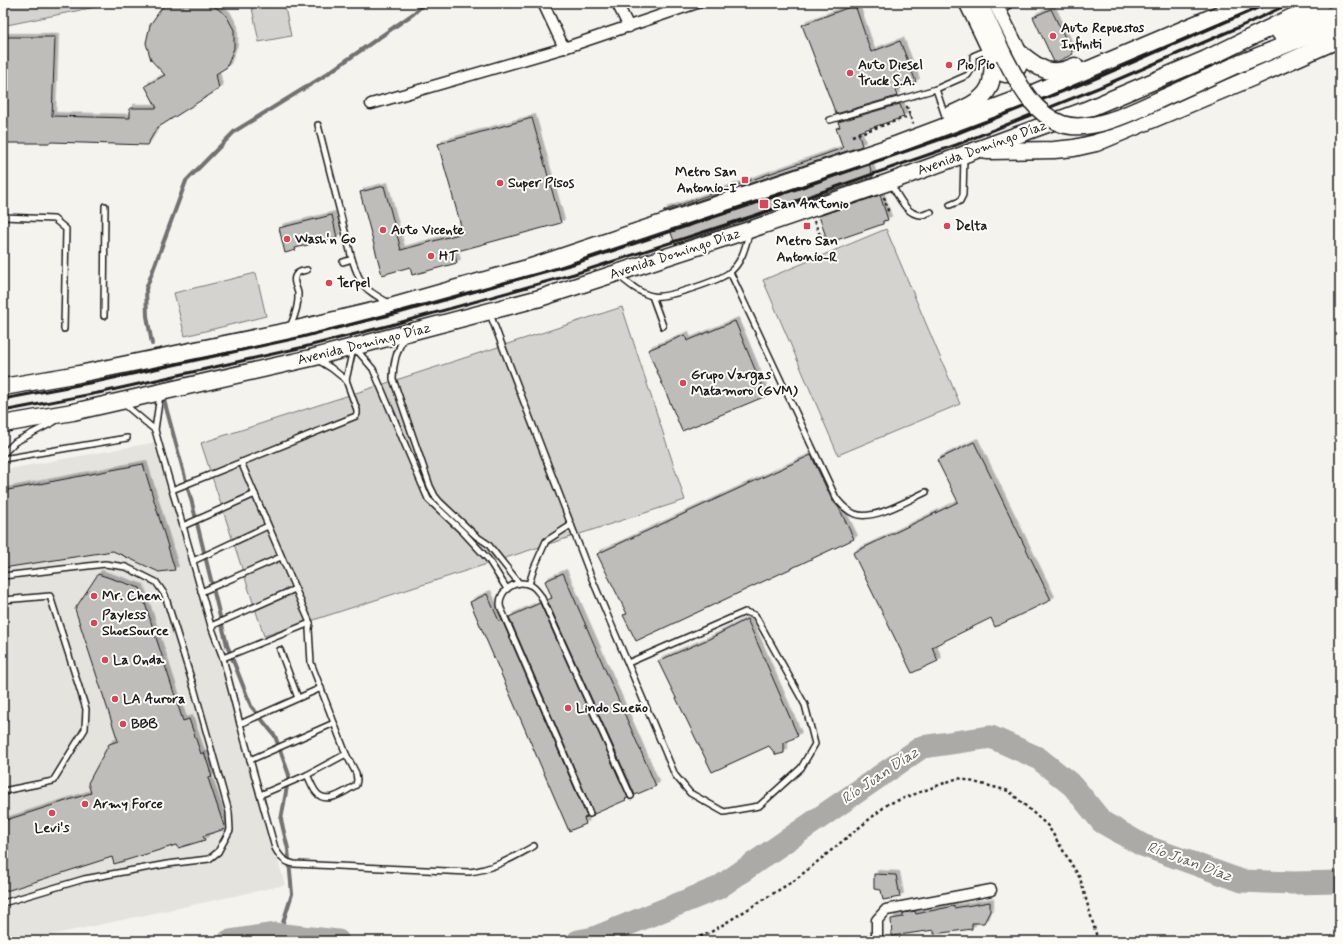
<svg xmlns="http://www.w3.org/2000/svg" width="1343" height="944" font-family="Mynerve,sans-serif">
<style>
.built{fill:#e4e3de}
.green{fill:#d4d3cf;stroke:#787876}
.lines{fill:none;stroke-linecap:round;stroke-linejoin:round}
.stream{stroke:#72716f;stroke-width:4}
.river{stroke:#abaaa6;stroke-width:23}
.building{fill:#bebdba;stroke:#1c1c1c;filter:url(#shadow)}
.service-casing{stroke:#1c1c1c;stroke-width:8}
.minor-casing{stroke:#1c1c1c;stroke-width:13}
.tertiary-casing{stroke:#1c1c1c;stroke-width:16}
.primary-casing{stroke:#1c1c1c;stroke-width:19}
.path{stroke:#1c1c1c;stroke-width:2.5;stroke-dasharray:3 3;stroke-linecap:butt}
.service{stroke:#fdfcf7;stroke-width:5}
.minor{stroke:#fdfcf7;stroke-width:10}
.tertiary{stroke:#fdfcf7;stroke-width:13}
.primary{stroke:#fdfcf7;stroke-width:16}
.rail{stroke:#1c1c1c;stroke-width:3}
.primary-bridge-casing{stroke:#1c1c1c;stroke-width:19;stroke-linecap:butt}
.primary-bridge{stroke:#fdfcf7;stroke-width:16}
.poi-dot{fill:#d1495b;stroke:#fdfcf7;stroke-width:1.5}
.labels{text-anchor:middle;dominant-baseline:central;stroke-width:4;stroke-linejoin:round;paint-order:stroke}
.poi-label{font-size:14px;font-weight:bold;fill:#1c1c1c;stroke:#fdfcf7;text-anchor:start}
.street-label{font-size:14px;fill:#1c1c1c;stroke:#fdfcf7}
.water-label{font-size:15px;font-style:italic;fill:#5c5c5a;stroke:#fdfcf7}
</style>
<defs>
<filter id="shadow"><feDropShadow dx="3.5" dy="-3.5" stdDeviation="0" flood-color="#0004"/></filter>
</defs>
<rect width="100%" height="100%" fill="#f4f3ee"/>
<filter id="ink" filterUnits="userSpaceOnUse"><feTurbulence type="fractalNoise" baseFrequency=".025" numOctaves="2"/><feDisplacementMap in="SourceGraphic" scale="8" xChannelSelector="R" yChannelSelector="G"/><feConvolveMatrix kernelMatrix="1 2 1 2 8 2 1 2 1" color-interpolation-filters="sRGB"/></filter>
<g filter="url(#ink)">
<!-- built -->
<polygon class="built" points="157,442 285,885 23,941 3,941 3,470"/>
<!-- green -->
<g class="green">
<polygon points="3,3 115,3 7,25 3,20"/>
<polygon points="251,3 284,3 291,36 259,42"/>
<polygon points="886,229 960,404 838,455 763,280"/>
<polygon points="256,273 266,316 185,336 174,293"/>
<polygon points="622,307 685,500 264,636 201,443"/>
</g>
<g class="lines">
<!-- stream -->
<g class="stream">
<polyline points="152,344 147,316 146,289 186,181 235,131 321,78 413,14 425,3"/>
<polyline points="164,400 192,503 227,645 251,706 275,736 289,775 281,820 288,849 292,894 279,935"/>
</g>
<!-- river -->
<g class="river">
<polyline points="229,941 275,934 338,941"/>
<polyline points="578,941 594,938 718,888 922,747 991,737 1038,758 1073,786 1102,822 1142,845 1242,881 1293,883 1340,882"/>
</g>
</g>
<!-- building -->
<g class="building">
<polygon points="172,3 210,3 226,15 234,30 234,48 227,67 216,74 219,89 157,128 147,145 51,142 50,143 3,143 3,37 55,37 52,116 130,118 130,108 157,108 145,86 165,75 151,60 146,43 150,25 163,6"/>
<polygon points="855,5 871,52 900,41 916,82 895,90 897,96 836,114 802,25"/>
<polygon points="1051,9 1073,54 1057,62 1054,62 1033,17"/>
<polygon points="900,104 904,117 858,132 862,146 664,212 663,211 843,148 836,128 840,127 838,122"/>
<polygon points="532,118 561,223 454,252 457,263 412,275 410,267 382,275 360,192 384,186 401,250 463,233 438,144"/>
<polygon points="869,164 873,177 675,244 670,230"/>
<polygon points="880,195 888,220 883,221 883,224 828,243 819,216"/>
<polygon points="332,215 337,238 295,248 296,250 285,253 279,228"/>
<polygon points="735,321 766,396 682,431 648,350 685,335 687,341"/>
<polygon points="974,442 1051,600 995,627 991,618 932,647 938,661 912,673 853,553 958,502 937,460"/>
<polygon points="811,455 832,500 839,508 854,539 636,641 623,615 627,614 597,554"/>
<polygon points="143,464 175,570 159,572 113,551 3,568 3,491"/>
<polygon points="563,573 656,786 635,795 547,600 552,598 545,581"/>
<polygon points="98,574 140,588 183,721 189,719 201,754 204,752 212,777 208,778 225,829 203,836 205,840 178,848 176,845 114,864 112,857 3,892 3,821 91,793 88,783 109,744 118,741 75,609"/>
<polygon points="487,594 499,621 502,620 587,817 584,818 586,824 569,831 470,602"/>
<polygon points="540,603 628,798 625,799 626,800 594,814 509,617"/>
<polygon points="747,619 798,736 784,743 784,753 776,755 769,746 712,772 658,661 709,639"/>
<polygon points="874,874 896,875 900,897 883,900 881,890 874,889"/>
<polygon points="990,902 990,911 984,923 972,923 972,929 934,934 934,930 892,936 891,919 903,917 903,913 915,911 916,914 954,906 954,908"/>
</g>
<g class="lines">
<!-- service casing -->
<g class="service-casing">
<g id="service">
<polyline points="936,89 945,116"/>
<polyline points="830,120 936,89 968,75 973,67 973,56 987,50"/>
<polyline points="318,125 352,259"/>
<path d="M 891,184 C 898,195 906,215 921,215 C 924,215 928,213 931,212"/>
<polyline points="950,205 960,201 963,195 964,157"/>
<polyline points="3,217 54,219 66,229 64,329"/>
<path d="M 343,262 L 352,259 C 361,287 364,289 389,303"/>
<path d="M 730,272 L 836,498 C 842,505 847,511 855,514 C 874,521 908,500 926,492"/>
<path d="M 618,275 C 628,283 639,293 652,296 C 665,299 719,281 730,272 C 742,262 745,248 749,234"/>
<polyline points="652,296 663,326"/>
<polyline points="490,314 590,574 675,775 690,793 724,812 759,806 801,768 815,744 805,705 755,615 745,612 628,663"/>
<polyline points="104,316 105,206"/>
<path d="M 290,327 C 295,316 299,305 298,293 C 297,288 292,280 296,275 C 298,271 304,271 307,270"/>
<path d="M 405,337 C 397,349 393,365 393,379 L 430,486 L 435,496 L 440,502 L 476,536 L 488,544 L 519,583"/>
<polyline points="356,349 373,369 428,499 463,532 488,559 507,589"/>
<polyline points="346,380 353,349"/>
<polyline points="160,395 155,430 172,490 356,416 357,414 357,410 346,380 331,368 318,360"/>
<polyline points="123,403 155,430"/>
<polyline points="3,454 15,442 54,422"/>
<polyline points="3,459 127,438"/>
<path d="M 241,462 L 310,623 L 309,629 L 311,663 L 346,754 L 356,773 L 357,780 L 356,785 C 346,791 326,806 316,792 C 312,787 310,780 307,775"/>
<path d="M 172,490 L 183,526 L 211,626 L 223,658 L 240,724 L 275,848 C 280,857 284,862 294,864 L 469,872 C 492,870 514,857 534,846"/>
<polyline points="183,526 255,494"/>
<polyline points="193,561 268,526"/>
<polyline points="3,576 105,564 126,567 156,582 165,595 194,688 229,812 230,830 218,852 209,859 167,864 84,879 3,903"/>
<polyline points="529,584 534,568 546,541 571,525"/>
<polyline points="201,592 281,557"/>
<polyline points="3,600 50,596 86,709 85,729 53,781 8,790 3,793"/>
<polyline points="211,626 295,589"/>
<polyline points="280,650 298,698"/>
<polyline points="223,658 310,623"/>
<polyline points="3,719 4,719"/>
<polyline points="240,724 321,688"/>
<polyline points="250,760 334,723"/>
<polyline points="260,795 307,775 346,754"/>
<path d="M 590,814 L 503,613 C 502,611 500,607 500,604 C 500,589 517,579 530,585 C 535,587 538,592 541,596 L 631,796"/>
</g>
</g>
<!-- minor casing -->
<g class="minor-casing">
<g id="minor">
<polyline points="543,3 564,48"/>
<polyline points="617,3 629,27"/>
<polyline points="997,8 1008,3"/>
<polyline points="371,104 564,48 697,3"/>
<polyline points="877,941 877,920 886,910 991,890"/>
</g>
</g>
<!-- tertiary casing -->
<g class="tertiary-casing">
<path id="tertiary" d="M 966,3 C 973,18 981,33 988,49 C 990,55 991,64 995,69 C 1007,84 1025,71 1021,54 L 995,3"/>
</g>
<!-- primary casing -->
<g class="primary-casing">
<g id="primary">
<polyline points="979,3 1004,56"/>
<polyline points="1280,33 1340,12"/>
<path d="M 1021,54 C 1041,70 1050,77 1075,66"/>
<polyline points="1236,65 1290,43 1340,25"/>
<path d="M 950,115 C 965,108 987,100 991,82 C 992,77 992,71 993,66"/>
<polyline points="987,151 1054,150 1074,148 1096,143 1256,76 1340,39"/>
<polyline points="3,387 79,374 288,331 394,306 531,267 898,144 1026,96 1245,3"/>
<polyline points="3,424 73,412 311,358 540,298 749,230 889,182 1083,111 1206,59 1321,3"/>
</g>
</g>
<!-- path -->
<g class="path">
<polyline points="906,107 907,107 913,124"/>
<polyline points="852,136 910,116"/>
<polyline points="884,197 888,210 885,211"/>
<polyline points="814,221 821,237 826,235"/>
<polyline points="689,941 711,932 795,880 888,804 958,778 1009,791 1048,826 1080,878 1098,941"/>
</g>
<!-- service -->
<use href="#service" class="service"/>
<!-- minor -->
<use href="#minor" class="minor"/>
<!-- tertiary -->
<use href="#tertiary" class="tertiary"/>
<!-- primary -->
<use href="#primary" class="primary"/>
<!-- rail -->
<g class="rail">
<polyline points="3,399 100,381 302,337 387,315 573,264 753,204 953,135 1094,79 1269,3"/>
<polyline points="3,411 103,392 304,347 391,325 574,274 756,215 956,145 1098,88 1237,28 1291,3"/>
</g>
<!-- primary-bridge casing -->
<g class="primary-bridge-casing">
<path id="primary-bridge" d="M 1004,56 C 1018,82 1032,113 1062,124 C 1091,134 1137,110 1163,98 C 1188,87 1212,76 1236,65"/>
</g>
<!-- primary-bridge -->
<use href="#primary-bridge" class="primary-bridge"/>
</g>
</g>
<!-- markers -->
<g class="poi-dot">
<circle cx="1053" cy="36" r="4"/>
<circle cx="949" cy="65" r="4"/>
<circle cx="850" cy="73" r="4"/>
<rect x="741" y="176" width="8" height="8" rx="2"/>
<circle cx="500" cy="183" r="4"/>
<rect x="759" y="199" width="10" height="10" rx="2"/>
<rect x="803" y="222" width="8" height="8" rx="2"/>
<circle cx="947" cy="226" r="4"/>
<circle cx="383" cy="230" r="4"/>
<circle cx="287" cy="239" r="4"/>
<circle cx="431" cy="256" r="4"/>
<circle cx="329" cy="283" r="4"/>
<circle cx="683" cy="383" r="4"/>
<circle cx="94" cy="596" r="4"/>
<circle cx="94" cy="623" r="4"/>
<circle cx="105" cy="660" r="4"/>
<circle cx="115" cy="699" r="4"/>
<circle cx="568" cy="708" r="4"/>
<circle cx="123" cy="724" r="4"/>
<circle cx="85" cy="804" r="4"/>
<circle cx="52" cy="813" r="4"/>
</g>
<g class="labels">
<!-- poi labels -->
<g class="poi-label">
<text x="1061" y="28">Auto Repuestos<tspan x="1061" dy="16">Infiniti</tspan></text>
<text x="858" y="65">Auto Diesel<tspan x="858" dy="16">Truck S.A.</tspan></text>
<text x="957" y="65">Pio Pio</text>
<text x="737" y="172" text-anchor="end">Metro San<tspan x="737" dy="16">Antonio-I</tspan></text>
<text x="508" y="183">Super Pisos</text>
<text x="773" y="204">San Antonio</text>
<text x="955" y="226">Delta</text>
<text x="391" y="230">Auto Vicente</text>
<text x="295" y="239">Wash'n Go</text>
<text x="807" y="241" text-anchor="middle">Metro San<tspan x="807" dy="16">Antonio-R</tspan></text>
<text x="439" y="256">HT</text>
<text x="337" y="283">Terpel</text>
<text x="691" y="375">Grupo Vargas<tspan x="691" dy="16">Matamoro (GVM)</tspan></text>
<text x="102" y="596">Mr. Chen</text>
<text x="102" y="615">Payless<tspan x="102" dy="16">ShoeSource</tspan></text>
<text x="113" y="660">La Onda</text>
<text x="123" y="699">LA Aurora</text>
<text x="576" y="708">Lindo Sueño</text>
<text x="131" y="724">BBB</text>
<text x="93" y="804">Army Force</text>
<text x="52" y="828" text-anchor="middle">Levi's</text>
</g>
<!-- street labels -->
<g class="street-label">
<text transform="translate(982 148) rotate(-20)">Avenida Domingo Díaz</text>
<text transform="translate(675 254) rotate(-18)">Avenida Domingo Díaz</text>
<text transform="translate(364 344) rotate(-14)">Avenida Domingo Díaz</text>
</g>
<!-- water labels -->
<g class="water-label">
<text transform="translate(880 776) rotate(-34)">Río Juan Díaz</text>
<text transform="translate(1189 862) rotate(20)">Río Juan Díaz</text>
</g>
</g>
<!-- margin -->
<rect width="1343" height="944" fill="none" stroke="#fdfcf7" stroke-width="16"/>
<rect x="8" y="8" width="1327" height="928" fill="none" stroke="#1c1c1c" stroke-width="1.5" filter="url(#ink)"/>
</svg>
